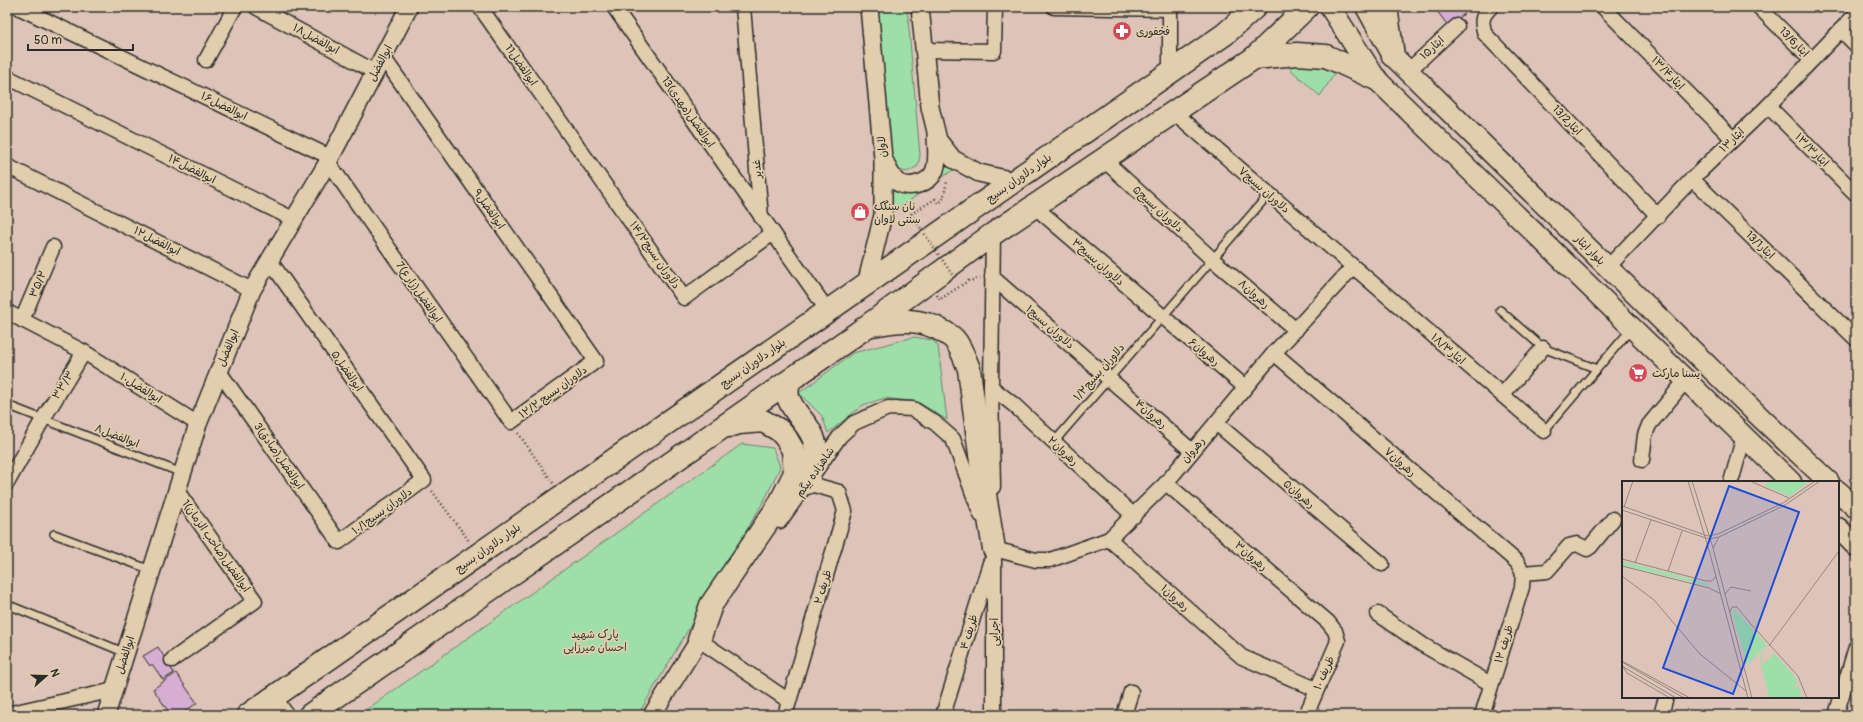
<svg xmlns="http://www.w3.org/2000/svg" width="1863" height="722" font-family="Pangolin,'Playpen Sans Arabic',sans-serif">
<style>
.green{fill:#9edfa9;stroke:#64856a}
.building{fill:#d6add3;stroke:#2b2b2b}
.lines{fill:none;stroke-linecap:round;stroke-linejoin:round}
.service-casing{stroke:#2b2b2b;stroke-width:10}
.minor-casing{stroke:#2b2b2b;stroke-width:17}
.tertiary-casing{stroke:#2b2b2b;stroke-width:20}
.secondary-casing{stroke:#2b2b2b;stroke-width:23}
.primary-casing{stroke:#2b2b2b;stroke-width:25}
.path{stroke:#2b2b2b;stroke-width:2.5;stroke-dasharray:1 3;stroke-linecap:butt}
.service{stroke:#e2cdac;stroke-width:7}
.minor{stroke:#e2cdac;stroke-width:14}
.tertiary{stroke:#e2cdac;stroke-width:17}
.secondary{stroke:#e2cdac;stroke-width:20}
.primary{stroke:#e2cdac;stroke-width:22}
.path-bridge{stroke:#2b2b2b;stroke-width:2.5;stroke-dasharray:1 3;stroke-linecap:butt}
.labels{text-anchor:middle;dominant-baseline:central;stroke-width:3.5;stroke-linejoin:round;paint-order:stroke}
.poi-label{font-size:11px;fill:#2b2b2b;stroke:#e2cdac;text-anchor:start}
.street-label{font-size:11px;fill:#2b2b2b;stroke:#e2cdac}
.park-label{font-size:11px;fill:#363d38;stroke:#e2cdac}
.inset-road{fill:none;stroke:#968680;stroke-width:1}
.view{fill:#1d4ed8;fill-opacity:0.15;stroke:#1d4ed8;stroke-width:2}
.inset-edge{fill:none;stroke:#2b2b2b;stroke-width:2}
</style>
<rect width="100%" height="100%" fill="#dec3b8"/>
<filter id="ink" filterUnits="userSpaceOnUse"><feTurbulence type="fractalNoise" baseFrequency=".025" numOctaves="2"/><feDisplacementMap in="SourceGraphic" scale="8" xChannelSelector="R" yChannelSelector="G"/><feConvolveMatrix kernelMatrix="1 2 1 2 8 2 1 2 1" color-interpolation-filters="sRGB"/></filter>
<g filter="url(#ink)">
<!-- green -->
<g class="green">
<polygon points="875,7 907,7 920,155 918,166 907,172 896,169 890,156"/>
<polygon points="1291,63 1313,64 1335,73 1320,96 1288,67"/>
<polygon points="939,156 957,167 888,216 890,188 898,192 908,192"/>
<polygon points="914,337 932,340 938,346 947,420 918,402 885,398 863,405 828,433 822,416 799,393 853,353"/>
<polygon points="742,444 773,448 780,467 766,497 638,715 359,715"/>
</g>
<!-- building -->
<g class="building">
<polygon points="1434,7 1472,7 1449,27"/>
<polygon points="158,647 174,673 163,680 152,664 150,666 143,656"/>
<polygon points="176,673 197,703 180,715 171,715 153,689"/>
</g>
<g class="lines">
<!-- service casing -->
<g class="service-casing">
<g id="service">
<polyline points="1500,310 1543,348 1597,369"/>
<polyline points="7,405 182,473"/>
<polyline points="1544,431 1632,328"/>
<polyline points="1054,442 1269,194"/>
<polyline points="54,534 151,570"/>
<polyline points="11,606 126,653"/>
</g>
</g>
<!-- minor casing -->
<g class="minor-casing">
<g id="minor">
<polyline points="18,7 330,157"/>
<polyline points="256,7 375,72"/>
<polyline points="480,7 684,298 773,233"/>
<polyline points="614,7 828,311"/>
<polyline points="743,7 761,217"/>
<polyline points="1054,7 1170,9"/>
<path d="M 1491,7 C 1481,16 1481,22 1485,34 L 1658,216"/>
<polyline points="1603,7 1733,139"/>
<polyline points="1759,7 1812,60"/>
<polyline points="1841,30 1856,45"/>
<polyline points="924,50 994,51 995,7"/>
<polyline points="206,60 235,7"/>
<polyline points="1408,71 1457,26"/>
<polyline points="1170,73 1170,7"/>
<polyline points="7,77 295,220"/>
<polyline points="1768,106 1856,194"/>
<polyline points="1175,113 1544,431"/>
<polyline points="1103,159 1212,259 1296,330"/>
<polyline points="328,162 511,422 596,361 383,57"/>
<polyline points="7,166 252,290"/>
<polyline points="1692,179 1856,339"/>
<polyline points="1035,207 1245,387"/>
<polyline points="993,234 991,387 993,487"/>
<polyline points="1608,267 1692,179 1768,106 1856,14"/>
<polyline points="992,277 1192,451"/>
<polyline points="7,312 84,352 198,424"/>
<polyline points="22,320 53,247"/>
<polyline points="1274,353 1517,562 1523,573"/>
<polyline points="218,370 339,542 424,480 270,261"/>
<polyline points="991,387 1014,405 1134,516"/>
<polyline points="1502,395 1543,348"/>
<polyline points="1216,423 1382,564"/>
<polyline points="1642,460 1645,435 1649,425 1686,380"/>
<polyline points="1731,482 1744,436"/>
<polyline points="7,483 43,419 84,352"/>
<polyline points="1166,483 1328,622 1335,631 1338,641 1306,715"/>
<polyline points="780,521 840,436 854,423 888,408 913,409 935,423 953,439 981,515"/>
<polyline points="1109,539 1242,657 1316,689"/>
<polyline points="994,549 1036,560 1050,560 1109,539 1166,483 1274,353 1353,267"/>
<polyline points="1523,573 1547,571 1569,546 1577,544 1587,549 1590,547 1613,519"/>
<polyline points="1378,614 1423,645 1491,684"/>
<polyline points="704,633 699,640 789,701"/>
<polyline points="172,660 255,601 177,491"/>
<polyline points="7,714 114,690"/>
<polyline points="785,715 845,511 839,492 807,483"/>
<polyline points="943,715 990,563"/>
<polyline points="994,715 994,541"/>
<polyline points="1124,715 1131,692"/>
<polyline points="1482,715 1522,587 1523,573"/>
<polyline points="1661,715 1666,697"/>
<polyline points="1836,715 1856,647"/>
</g>
</g>
<!-- tertiary casing -->
<g class="tertiary-casing">
<g id="tertiary">
<polyline points="920,7 930,107 938,140 953,159 979,173 1014,181"/>
<path d="M 884,160 C 888,167 891,179 899,183 C 910,189 929,183 934,172 C 939,161 936,146 936,135"/>
<polyline points="866,285 883,215 883,158 869,7"/>
<polyline points="106,715 198,424 247,302 252,290 328,162 409,7"/>
<polyline points="652,715 699,640"/>
</g>
</g>
<!-- secondary casing -->
<g class="secondary-casing">
<g id="secondary">
<polyline points="1330,7 1376,79 1791,482"/>
<polyline points="1366,7 1393,56 1761,418 1829,482"/>
<polyline points="1838,491 1856,508"/>
<polyline points="1838,528 1856,546"/>
</g>
</g>
<!-- primary casing -->
<g class="primary-casing">
<g id="primary">
<polyline points="1386,7 1393,56"/>
<polyline points="1254,58 1297,54 1326,56 1376,79"/>
<path d="M 872,325 C 898,320 920,317 944,332 C 947,334 951,336 954,339 C 961,347 965,359 969,369 L 986,501 L 994,549"/>
<path d="M 788,382 C 788,387 787,393 788,397 C 793,414 811,425 815,443 C 817,455 810,471 807,483"/>
<polyline points="699,640 711,605 779,505 795,473 793,450 786,438 779,430 763,421 739,423 729,426"/>
<polyline points="271,699 282,715"/>
<polyline points="248,715 1225,34 1255,7"/>
<polyline points="310,715 859,332 993,234 1254,58 1307,7"/>
</g>
</g>
<!-- path -->
<g class="path">
<polyline points="911,214 935,199 938,203 943,200 947,181"/>
<polyline points="937,295 939,300 968,281 980,279"/>
<polyline points="518,433 553,483"/>
<polyline points="432,491 469,541"/>
</g>
<!-- service -->
<use href="#service" class="service"/>
<!-- minor -->
<use href="#minor" class="minor"/>
<!-- tertiary -->
<use href="#tertiary" class="tertiary"/>
<!-- secondary -->
<use href="#secondary" class="secondary"/>
<!-- primary -->
<use href="#primary" class="primary"/>
<!-- path-bridge -->
<polyline class="path-bridge" points="911,214 956,280"/>
</g>
</g>
<!-- icons -->
<defs>
<g id="pharmacy-disc" transform="scale(1)"><circle r="9.5" fill="#d1495b" stroke="#e2cdac"/><path d="M-2-6h4v4h4v4h-4v4h-4v-4h-4v-4h4Z" fill="#fff"/></g>
<g id="shop-disc" transform="scale(1)"><circle r="9.5" fill="#d1495b" stroke="#e2cdac"/><path d="M-5-2.5h2.3a2.7 3.5 0 0 1 5.4 0H5L5.5 6h-11ZM-1.5-2.5h3a1.5 2.3 0 0 0-3 0Z" fill="#fff"/></g>
<g id="supermarket-disc" transform="scale(1)"><circle r="9.5" fill="#d1495b" stroke="#e2cdac"/><path d="M-6-5.5h2.5l.6 2H6L4.5 2H-2.5L-4.4-4H-6ZM-1.5 3.2a1.3 1.3 0 1 0 .1 0ZM3 3.2a1.3 1.3 0 1 0 .1 0Z" fill="#fff"/></g>
</defs>
<g fill-rule="evenodd">
<use href="#pharmacy-disc" x="1122" y="31"/>
<use href="#shop-disc" x="860" y="212"/>
<use href="#supermarket-disc" x="1638" y="373"/>
</g>
<g class="labels">
<!-- poi labels -->
<g class="poi-label">
<text x="1136" y="31">فخفوری</text>
<text x="874" y="206">نان سنگک<tspan x="874" dy="13">سنتی لاوان</tspan></text>
<text x="1652" y="373">یسنا مارکت</text>
</g>
<!-- street labels -->
<g class="street-label">
<text transform="translate(316 39) rotate(29)">ابوالفضل۱۸</text>
<text transform="translate(1794 42) rotate(45)">ایثار13/6</text>
<text transform="translate(1432 48) rotate(-43)">ایثار۱۵</text>
<text transform="translate(380 63) rotate(-62)">ابوالفضل</text>
<text transform="translate(521 65) rotate(55)">11ابوالفضل</text>
<text transform="translate(1668 73) rotate(46)">ایثار۱۳/۴</text>
<text transform="translate(224 106) rotate(26)">ابوالفضل۱۶</text>
<text transform="translate(688 112) rotate(55)">13ابوالفضل(مهدی)</text>
<text transform="translate(1567 120) rotate(46)">ایثار13/2</text>
<text transform="translate(1732 140) rotate(-44)">ایثار۱۳</text>
<text transform="translate(882 147) rotate(-95)">لاوان</text>
<text transform="translate(1812 150) rotate(45)">۱۳/۳ایثار</text>
<text transform="translate(192 169) rotate(27)">ابوالفضل۱۴</text>
<text transform="translate(757 169) rotate(-95)">غدیر</text>
<text transform="translate(1019 178) rotate(-35)">بلوار دلاوران بسیج</text>
<text transform="translate(1264 190) rotate(41)">دلاوران بسیج۷</text>
<text transform="translate(489 209) rotate(55)">ابوالفضل۹</text>
<text transform="translate(1158 209) rotate(42)">دلاوران بسیج۵</text>
<text transform="translate(157 241) rotate(27)">ابوالفضل۱۲</text>
<text transform="translate(1760 245) rotate(44)">ایثار13/1</text>
<text transform="translate(1590 250) rotate(45)">بلوار ایثار</text>
<text transform="translate(655 255) rotate(55)">۱۴/۲دلاوران بسیج</text>
<text transform="translate(1098 262) rotate(41)">دلاوران بسیج۳</text>
<text transform="translate(38 284) rotate(-67)">۳۵/۲</text>
<text transform="translate(419 292) rotate(55)">7ابوالفضل(زارع)</text>
<text transform="translate(1254 294) rotate(41)">رهروان۸</text>
<text transform="translate(1050 327) rotate(41)">دلاوران بسیج۱</text>
<text transform="translate(228 348) rotate(-67)">ابوالفضل</text>
<text transform="translate(1448 349) rotate(41)">ایثار۱۸/۳</text>
<text transform="translate(1204 352) rotate(40)">رهروان۶</text>
<text transform="translate(753 363) rotate(-35)">بلوار دلاوران بسیج</text>
<text transform="translate(347 371) rotate(55)">ابوالفضل۵</text>
<text transform="translate(1099 372) rotate(-49)">دلاوران بسیج۱/۲</text>
<text transform="translate(63 385) rotate(-58)">۳۳/۳</text>
<text transform="translate(141 388) rotate(32)">ابوالفضل۱۰</text>
<text transform="translate(553 392) rotate(-36)">دلاوران بسیج ۱۲/۲</text>
<text transform="translate(1151 414) rotate(41)">رهروان۴</text>
<text transform="translate(117 436) rotate(21)">ابوالفضل۸</text>
<text transform="translate(1193 450) rotate(-50)">رهروان</text>
<text transform="translate(1063 451) rotate(43)">رهروان۲</text>
<text transform="translate(279 456) rotate(55)">3ابوالفضل(صادق)</text>
<text transform="translate(1400 462) rotate(41)">رهروان۷</text>
<text transform="translate(815 472) rotate(-55)">شاهزاده بیگم</text>
<text transform="translate(1299 494) rotate(40)">رهروان۵</text>
<text transform="translate(382 511) rotate(-36)">۱۰/۱دلاوران بسیج</text>
<text transform="translate(216 546) rotate(55)">1ابوالفضل(صاحب الزمان)</text>
<text transform="translate(488 548) rotate(-35)">بلوار دلاوران بسیج</text>
<text transform="translate(1251 556) rotate(40)">رهروان۳</text>
<text transform="translate(823 587) rotate(-73)">ظریف ۲</text>
<text transform="translate(1175 598) rotate(42)">رهروان۱</text>
<text transform="translate(969 632) rotate(-73)">ظریف ۴</text>
<text transform="translate(994 632) rotate(-90)">اجرایی</text>
<text transform="translate(1504 644) rotate(-73)">ظریف ۱۲</text>
<text transform="translate(125 655) rotate(-72)">ابوالفضل</text>
<text transform="translate(1324 673) rotate(-66)">ظریف ۱۰</text>
</g>
<!-- park labels -->
<g class="park-label">
<text x="595" y="634">پارک شهید<tspan x="595" dy="13">احسان میرزایی</tspan></text>
</g>
</g>
<!-- overview -->
<g transform="translate(1622 481)">
<rect width="217" height="217" fill="#dec3b8"/>
<path d="M 145,0 L 188,0 L 168,15 L 143,5 ZM 0,80 L 52,93 L 89,104 L 85,105 L 0,84 ZM 112,128 L 145,164 L 125,184 L 110,131 ZM 145,166 L 139,180 L 142,183 L 152,172 L 173,196 L 177,201 L 172,204 L 174,207 L 177,205 L 180,217 L 147,217 L 138,178 Z" fill="#9edfa9"/>
<path class="inset-road" d="M 66,0 L 87,69 L 126,217M 70,0 L 91,67 L 130,217M 128,0 L 167,17M 0,25 L 86,55 L 96,53 L 161,22 L 193,0M 2,26 L 11,0M 0,29 L 87,58 L 97,56 L 163,24 L 198,0M 91,67 L 97,56M 0,78 L 84,100 L 90,100 L 94,95M 13,82 L 29,39M 0,85 L 87,107 L 99,113M 46,90 L 60,50M 0,95 L 32,119 L 78,173 L 124,210M 103,113 L 109,106 L 129,110M 108,131 L 110,126 L 115,126 L 128,142M 128,142 L 176,195 L 185,217M 147,165 L 217,70M 0,180 L 68,217M 0,181 L 62,217M 0,185 L 54,217M 1,186 L 5,192 L 48,217"/>
<path class="view" d="M 107,5 L 177,31 L 111,213 L 41,187 Z"/>
<rect width="217" height="217" class="inset-edge"/>
</g>
<!-- margin -->
<rect width="1863" height="722" fill="none" stroke="#e2cdac" stroke-width="24"/>
<rect x="12" y="12" width="1839" height="698" fill="none" stroke="#2b2b2b" stroke-width="1.5" filter="url(#ink)"/>
<!-- north arrow -->
<g transform="translate(46 676) rotate(70)" stroke="#e2cdac" stroke-width="3" paint-order="stroke">
<path d="M0-3L7 15L0 10L-7 15Z" fill="#2b2b2b"/>
<text y="-6" font-size="11" font-weight="bold" text-anchor="middle" fill="#2b2b2b">N</text>
</g>
<!-- scale -->
<path d="M28 44v6h105v-6" fill="none" stroke="#2b2b2b" stroke-width="2"/>
<text x="34" y="44" font-size="12" fill="#2b2b2b" stroke="#e2cdac" stroke-width="3" paint-order="stroke">50 m</text>
</svg>
